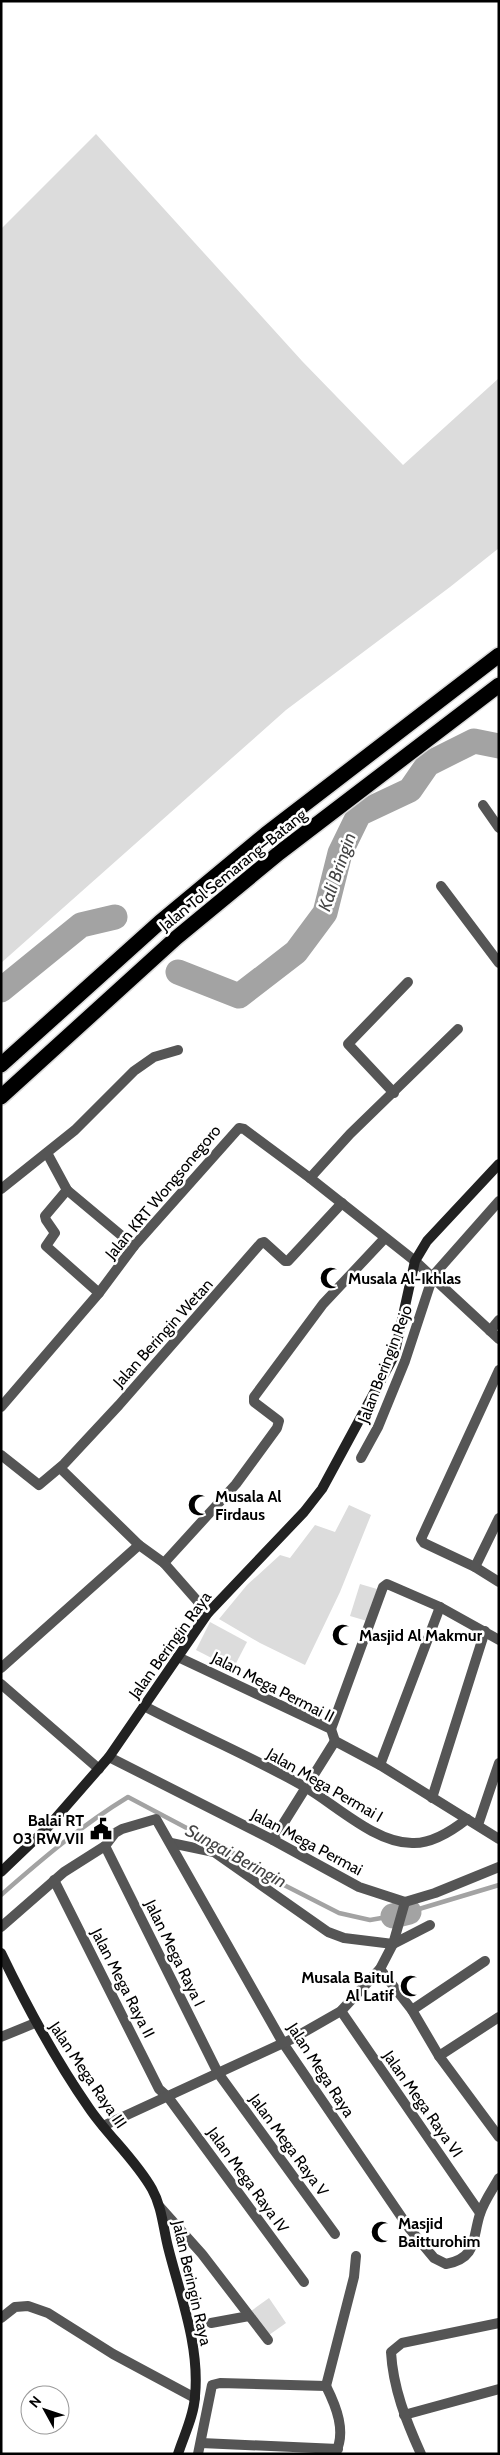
<svg xmlns="http://www.w3.org/2000/svg" width="500" height="2455" font-family="Cabin,sans-serif">
<style>
.green{fill:#dcdcdc}
.lines{fill:none;stroke-linecap:round;stroke-linejoin:round}
.stream{stroke:#a3a3a3;stroke-width:4.5}
.river{stroke:#a3a3a3;stroke-width:25}
.highway-casing{stroke:#dbdbdb;stroke-width:18}
.street{stroke:#555;stroke-width:10}
.secondary{stroke:#222;stroke-width:10}
.highway{stroke:#000;stroke-width:15}
.labels{text-anchor:middle;dominant-baseline:central;stroke-width:5;stroke-linejoin:round;paint-order:stroke}
.street-label{font-size:16px;fill:#000;stroke:#fff}
.poi-label{font-size:16px;font-weight:bold;fill:#000;stroke:#fff;text-anchor:start}
.water-label{font-size:18px;font-style:italic;fill:#444;stroke:#fff}
</style>
<rect width="100%" height="100%" fill="#fff"/>
<!-- green -->
<g class="green">
<polygon points="96,134 302,361 403,465 499,378 499,548 450,587 286,710 1,963 1,229"/>
<polygon points="349,1505 371,1515 340,1592 305,1665 260,1643 219,1619 247,1585 280,1555 290,1558 315,1525 335,1532"/>
<polygon points="360,1584 377,1589 367,1621 350,1616"/>
<polygon points="210,1622 247,1642 233,1669 196,1650"/>
<polygon points="269,2298 286,2323 269,2335 251,2311"/>
</g>
<g class="lines">
<!-- stream -->
<g class="stream">
<path d="M 1,1895 C 42,1859 82,1825 128,1797 L 232,1852 L 284,1885 L 339,1913 L 370,1920 L 393,1916"/>
<polyline points="409,1912 499,1885"/>
</g>
<!-- river -->
<g class="river">
<polyline points="178,972 239,996 296,952 325,913 340,853 359,814 410,790 428,764 474,741 499,746"/>
<polyline points="1,990 81,925 115,917"/>
<polyline points="393,1916 409,1912"/>
</g>
<!-- highway casing -->
<g class="highway-casing">
<g id="highway">
<polyline points="1,1065 160,922 266,834 499,655"/>
<polyline points="1,1097 176,938 279,853 499,685"/>
</g>
</g>
<!-- street -->
<g class="street">
<polyline points="483,805 499,828"/>
<polyline points="441,886 499,963"/>
<polyline points="394,1093 348,1044 408,982"/>
<polyline points="47,1153 67,1190"/>
<polyline points="310,1178 350,1134 458,1029"/>
<polyline points="1,1189 75,1130 134,1071 154,1057 178,1050"/>
<polyline points="431,1278 499,1201"/>
<polyline points="99,1293 46,1246 55,1233 46,1220 45,1216 67,1190 134,1246"/>
<polyline points="490,1331 499,1320"/>
<polyline points="499,1370 421,1539 424,1543 475,1567 499,1582"/>
<polyline points="1,1407 99,1293 134,1246 239,1128 244,1129 310,1178 415,1261 499,1339"/>
<polyline points="1,1455 39,1485 64,1464 119,1405 261,1243 264,1242 285,1261 288,1261 342,1203"/>
<polyline points="361,1458 378,1427 405,1361 432,1279"/>
<polyline points="60,1468 139,1545"/>
<polyline points="164,1563 236,1484 277,1428 279,1421 254,1402 254,1397 323,1304 385,1238"/>
<polyline points="475,1567 499,1518"/>
<polyline points="178,1657 331,1729 335,1741 380,1765 499,1839"/>
<polyline points="1,1668 139,1545 164,1563 208,1613"/>
<polyline points="1,1684 99,1769"/>
<path d="M 144,1706 C 197,1734 253,1757 305,1787 C 336,1805 375,1843 412,1843 C 431,1844 453,1830 467,1819"/>
<polyline points="331,1729 383,1587 387,1584 440,1607 499,1640"/>
<polyline points="109,1757 273,1840 359,1887 405,1902 435,1893 499,1867"/>
<polyline points="380,1765 440,1607"/>
<polyline points="432,1798 485,1631"/>
<polyline points="478,1825 499,1763"/>
<polyline points="273,1840 335,1741"/>
<polyline points="171,1843 214,1852 328,1932 344,1938 393,1944 430,1925"/>
<polyline points="105,1846 218,2073 335,2234"/>
<polyline points="54,1880 159,2089 168,2097 304,2282"/>
<path d="M 1,1927 L 64,1872 L 105,1846 L 115,1833 L 122,1829 L 156,1819 L 283,2043 L 409,2228 L 434,2258 L 446,2264 C 478,2258 472,2238 480,2214 C 484,2201 493,2189 499,2178"/>
<polyline points="380,1969 412,2010 439,2056 499,2137"/>
<polyline points="412,2010 485,1961"/>
<polyline points="341,2011 480,2213"/>
<polyline points="1,2037 35,2023"/>
<polyline points="439,2056 499,2017"/>
<polyline points="103,2126 292,2039 341,2011 380,1969 393,1944 405,1902"/>
<polyline points="160,2207 202,2254 268,2340"/>
<polyline points="1,2318 15,2307 28,2306 48,2313 113,2354 195,2398"/>
<polyline points="211,2323 249,2316"/>
<polyline points="326,2386 354,2277 356,2256"/>
<path d="M 326,2386 C 336,2406 347,2432 335,2454"/>
<polyline points="404,2415 499,2389"/>
<polyline points="201,2443 338,2449"/>
<polyline points="198,2454 212,2385 220,2383 326,2386"/>
<path d="M 421,2454 C 406,2421 393,2388 391,2352 L 402,2343 L 499,2323"/>
</g>
<!-- secondary -->
<g class="secondary">
<polyline points="1,1872 47,1828 109,1757 208,1613 304,1512 322,1489 394,1356 415,1261 427,1241 499,1164"/>
<path d="M 1,1953 C 27,2007 55,2059 89,2108 C 108,2136 135,2159 152,2189 C 162,2207 163,2227 168,2247 C 180,2295 200,2346 195,2396 C 194,2416 184,2435 178,2454"/>
</g>
<!-- highway -->
<use href="#highway" class="highway"/>
</g>
<!-- icons -->
<defs>
<g id="mosque-bare" transform="scale(1.725)"><path d="M3.5-4.9A6 6 0 1 0 3.5 4.9A5 5 0 1 1 3.5-4.9Z" fill="#000" stroke="#fff" stroke-width="2.5" paint-order="stroke"/></g>
<g id="civic-bare" transform="scale(1.725)"><path d="M-.6-6.5H3V-4.5H.6V-3L4-1V1h2V6H-6V1h2V-1L-.6-3ZM-1.2 2.5V6h2.4V2.5Z" fill="#000" stroke="#fff" stroke-width="2.5" paint-order="stroke"/></g>
</defs>
<g fill-rule="evenodd">
<use href="#mosque-bare" x="331" y="1278"/>
<use href="#mosque-bare" x="199" y="1505"/>
<use href="#mosque-bare" x="343" y="1635"/>
<use href="#civic-bare" x="101" y="1829"/>
<use href="#mosque-bare" x="411" y="1986"/>
<use href="#mosque-bare" x="382" y="2232"/>
</g>
<g class="labels">
<!-- street labels -->
<g class="street-label">
<text transform="translate(233 870) rotate(-39)">Jalan Tol Semarang–Batang</text>
<text transform="translate(163 1192) rotate(-50)">Jalan KRT Wongsonegoro</text>
<text transform="translate(163 1333) rotate(-48)">Jalan Beringin Wetan</text>
<text transform="translate(385 1364) rotate(-69)">Jalan Beringin Rejo</text>
<text transform="translate(170 1645) rotate(-54)">Jalan Beringin Raya</text>
<text transform="translate(273 1687) rotate(27)">Jalan Mega Permai II</text>
<text transform="translate(325 1785) rotate(30)">Jalan Mega Permai I</text>
<text transform="translate(307 1842) rotate(28)">Jalan Mega Permai</text>
<text transform="translate(175 1953) rotate(64)">Jalan Mega Raya I</text>
<text transform="translate(123 1983) rotate(63)">Jalan Mega Raya II</text>
<text transform="translate(321 2070) rotate(57)">Jalan Mega Raya</text>
<text transform="translate(88 2075) rotate(56)">Jalan Mega Raya III</text>
<text transform="translate(423 2104) rotate(55)">Jalan Mega Raya VI</text>
<text transform="translate(289 2145) rotate(54)">Jalan Mega Raya V</text>
<text transform="translate(248 2180) rotate(54)">Jalan Mega Raya IV</text>
<text transform="translate(192 2283) rotate(77)">Jalan Beringin Raya</text>
</g>
<!-- poi labels -->
<g class="poi-label">
<text x="348" y="1278">Musala Al-Ikhlas</text>
<text x="215" y="1496">Musala Al<tspan x="215" dy="18">Firdaus</tspan></text>
<text x="359" y="1635">Masjid Al Makmur</text>
<text x="84" y="1820" text-anchor="end">Balai RT<tspan x="84" dy="18">03 RW VII</tspan></text>
<text x="394" y="1977" text-anchor="end">Musala Baitul<tspan x="394" dy="18">Al Latif</tspan></text>
<text x="398" y="2223">Masjid<tspan x="398" dy="18">Baitturohim</tspan></text>
</g>
<!-- water labels -->
<g class="water-label">
<text transform="translate(337 872) rotate(-71)">Kali Bringin</text>
<text transform="translate(236 1856) rotate(29)">Sungai Beringin</text>
</g>
</g>
<!-- border -->
<rect width="500" height="2455" fill="none" stroke="#000000" stroke-width="5"/>
<!-- north arrow -->
<g transform="translate(45 2410) rotate(310)"><circle r="24" fill="#ffffff" stroke="#999999"/>
<path d="M0-4L9 19L0 12L-9 19Z" fill="#000000"/>
<text y="-8" font-size="14" font-weight="bold" text-anchor="middle" fill="#000000">N</text>
</g>
</svg>
